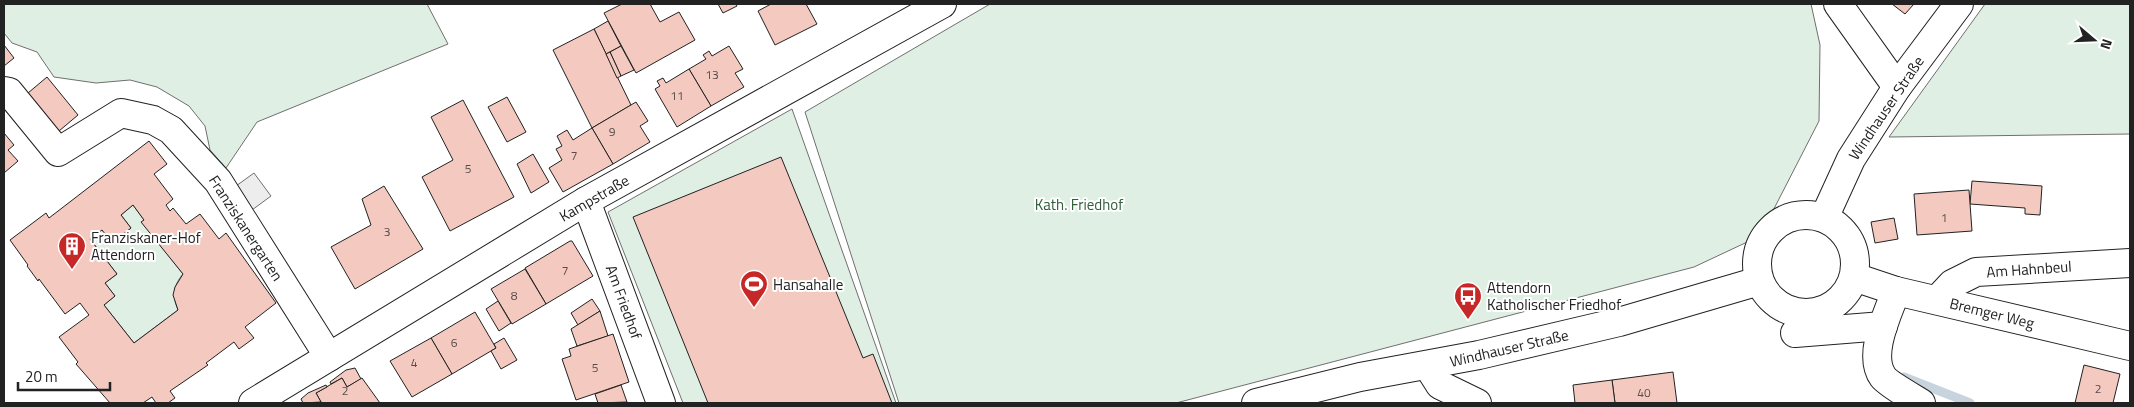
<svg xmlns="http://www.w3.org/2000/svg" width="2134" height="407" font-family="'Titillium Web',sans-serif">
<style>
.green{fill:#e0efe3;stroke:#6f6f6f}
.parking{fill:#ededed;stroke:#6f6f6f}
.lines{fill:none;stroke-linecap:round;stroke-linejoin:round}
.stream{stroke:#c7d3dd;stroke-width:9}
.building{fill:#f3c9c0;stroke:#222;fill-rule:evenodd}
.minor-casing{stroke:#222;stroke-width:30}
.major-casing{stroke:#222;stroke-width:30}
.minor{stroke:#fff;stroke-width:28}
.major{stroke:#fff;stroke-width:28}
.labels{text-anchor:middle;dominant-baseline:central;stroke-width:4;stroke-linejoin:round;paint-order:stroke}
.number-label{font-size:12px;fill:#564c4a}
.street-label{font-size:15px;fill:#222;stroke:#fff}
.park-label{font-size:15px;fill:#2f5e38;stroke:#fff}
.poi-label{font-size:15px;fill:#222;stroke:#fff;text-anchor:start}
</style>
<rect width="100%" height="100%" fill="#fff"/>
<!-- green -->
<g class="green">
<polygon points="4,4 427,4 448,44 257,122 226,168 210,150 205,126 189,106 157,87 130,80 96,83 54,77 37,52 12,43 4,33"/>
<polygon points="990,4 1811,4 1820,45 1819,121 1760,236 1694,267 1176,403 899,403 805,112"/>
<polygon points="1985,4 2130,4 2130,134 1889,137"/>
<polygon points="792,109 896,403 683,403 608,212"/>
<path d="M 133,205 L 144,220 L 142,222 L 183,274 C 173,286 172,296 178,310 L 134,343 L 104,305 L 115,296 L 105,283 L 117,274 L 90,239 L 102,230 L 113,243 L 131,228 L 121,215 Z"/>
</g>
<!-- parking -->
<polygon class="parking" points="254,173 271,196 252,210 236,186"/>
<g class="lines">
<!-- stream -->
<polyline class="stream" points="1904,377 1970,403"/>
</g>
<!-- building -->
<g class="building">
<polygon points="622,4 650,4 660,22 679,12 695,40 636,73 604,13"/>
<polygon points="718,4 736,4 737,6 723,13"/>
<polygon points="771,4 806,4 817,24 775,45 758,11"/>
<polygon points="1892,4 1914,4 1905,14"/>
<polygon points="608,21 621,46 606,54 594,29"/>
<polygon points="594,29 631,105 592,128 553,50"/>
<polygon points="4,45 14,58 4,66"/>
<polygon points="621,46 634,70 621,76 610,52"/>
<polygon points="729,46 743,69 735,73 744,87 711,106 689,69 706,59 703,55 709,51 712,56"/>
<polygon points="610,52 621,76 617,78 606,54"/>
<polygon points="689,69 711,106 677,127 655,89 660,86 657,81 663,78 666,83"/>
<polygon points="47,77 78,115 59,131 28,93"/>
<polygon points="507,97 526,132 507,142 488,107"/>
<polygon points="463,100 514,197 450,231 422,177 453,160 431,117"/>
<polygon points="636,102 648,121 640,126 650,142 613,164 592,128"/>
<polygon points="592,128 613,164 563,192 549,168 562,160 556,149 562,146 557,136 567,130 573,140"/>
<polygon points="4,133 14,145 8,150 18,161 4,173"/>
<path d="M 149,141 L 167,164 L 154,174 L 173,199 L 166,205 L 170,211 L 173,208 L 186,224 L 200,214 L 219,239 L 226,233 L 276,303 L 245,327 L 254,338 L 239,349 L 234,342 L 206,363 L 208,365 L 170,391 L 175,398 L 168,403 L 156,403 L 152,397 L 143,403 L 110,403 L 76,364 L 78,362 L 59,337 L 89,315 L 80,303 L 65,314 L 39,279 L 38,281 L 27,266 L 28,265 L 10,240 L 46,213 L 49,218 ZM 133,205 L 144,220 L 141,222 L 183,274 L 175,287 L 173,295 L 178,310 L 134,343 L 104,305 L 115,296 L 105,283 L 117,274 L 90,239 L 102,230 L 112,243 L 131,228 L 121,215 Z"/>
<polygon points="533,154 549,182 531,193 517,164"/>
<polygon points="781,157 863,358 873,354 892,403 708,403 633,217"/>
<polygon points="1972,181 2042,186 2040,215 2025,214 2025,208 1970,204"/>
<polygon points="384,186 423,249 355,289 331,247 371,225 362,199"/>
<polygon points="1969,190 1972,231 1917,235 1914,194"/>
<polygon points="1894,218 1898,239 1875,243 1871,222"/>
<polygon points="570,241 572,241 593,276 546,304 525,268"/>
<polygon points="525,269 546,304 512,324 491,289"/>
<polygon points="592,299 600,311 578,325 571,313"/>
<polygon points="498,301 511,323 499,331 486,309"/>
<polygon points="600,311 608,336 577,346 571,329"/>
<polygon points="475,312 496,348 452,374 431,338"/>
<polygon points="613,334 629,382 576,400 562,359 571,356 569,349"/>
<polygon points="431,338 452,374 412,397 390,361"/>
<polygon points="504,338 517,360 501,369 491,351 496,348 494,344"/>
<polygon points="2084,365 2120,374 2113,403 2075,403"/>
<polygon points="355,368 361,379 347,387 342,378 331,384 330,382 346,370"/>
<polygon points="1673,372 1677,403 1615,403 1612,380"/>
<polygon points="342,378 347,387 362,378 380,403 319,403 321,402 316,393"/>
<polygon points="1612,380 1615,403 1575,403 1573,385"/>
<polygon points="326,385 327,387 316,393 321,402 303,403 301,399 308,393"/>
<polygon points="621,385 627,402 598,403 595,394"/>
</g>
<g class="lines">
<!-- minor casing -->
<g class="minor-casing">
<g id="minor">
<polyline points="1838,4 1897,87"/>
<polyline points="4,91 9,92 58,152 121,113 153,120 171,130 218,181 329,357"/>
<polyline points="586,201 661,403"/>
<polyline points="1854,277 1896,291 2130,346"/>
<path d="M 1896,291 C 1888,313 1867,355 1883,377 C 1887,383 1913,398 1921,403"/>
<polyline points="1937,300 1952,284 1976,272 2130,263"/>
<polyline points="1795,333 1883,326"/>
<polyline points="1428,366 1440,385 1477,403"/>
<polyline points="253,403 586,201 942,4"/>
</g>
</g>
<!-- major casing -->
<g class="major-casing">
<g id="major">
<circle cx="1806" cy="264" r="49"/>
<polyline points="1824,218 1851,159 1897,87 1959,4"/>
<polyline points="1256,403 1360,377 1479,355 1619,322 1759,281"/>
</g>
</g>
<!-- minor -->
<use href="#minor" class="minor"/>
<!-- major -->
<use href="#major" class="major"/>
</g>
<!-- icons -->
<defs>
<g id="building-pin" transform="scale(1.4375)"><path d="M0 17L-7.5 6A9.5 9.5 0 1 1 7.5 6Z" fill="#c62828" stroke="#fff"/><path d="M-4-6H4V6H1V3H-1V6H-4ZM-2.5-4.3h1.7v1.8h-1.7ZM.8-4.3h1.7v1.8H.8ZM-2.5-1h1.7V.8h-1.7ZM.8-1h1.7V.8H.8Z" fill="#fff"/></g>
<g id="stadium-pin" transform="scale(1.4375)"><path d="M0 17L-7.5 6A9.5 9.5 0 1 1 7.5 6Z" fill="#c62828" stroke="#fff"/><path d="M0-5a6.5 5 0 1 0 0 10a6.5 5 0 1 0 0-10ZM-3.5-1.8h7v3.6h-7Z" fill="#fff"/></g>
<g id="bus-pin" transform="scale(1.4375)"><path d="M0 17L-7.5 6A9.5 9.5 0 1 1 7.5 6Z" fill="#c62828" stroke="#fff"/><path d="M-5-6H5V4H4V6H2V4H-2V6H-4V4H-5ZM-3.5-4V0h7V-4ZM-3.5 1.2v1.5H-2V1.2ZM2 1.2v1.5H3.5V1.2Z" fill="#fff"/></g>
</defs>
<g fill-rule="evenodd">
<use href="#building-pin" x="72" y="246"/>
<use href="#stadium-pin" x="754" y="284"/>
<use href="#bus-pin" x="1468" y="296"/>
</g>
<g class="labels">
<!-- number labels -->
<g class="number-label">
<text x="712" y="74">13</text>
<text x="677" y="95">11</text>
<text x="612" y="131">9</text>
<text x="574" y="155">7</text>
<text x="468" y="168">5</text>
<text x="1944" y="217">1</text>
<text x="387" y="231">3</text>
<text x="565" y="270">7</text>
<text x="514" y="295">8</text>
<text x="454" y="342">6</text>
<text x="414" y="362">4</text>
<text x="595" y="367">5</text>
<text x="2098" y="388">2</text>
<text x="345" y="390">2</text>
<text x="1644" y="392">40</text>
</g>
<!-- street labels -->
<g class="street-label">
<text transform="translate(1886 108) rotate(-56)">Windhauser Straße</text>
<text transform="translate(594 198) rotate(-30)">Kampstraße</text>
<text transform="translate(246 228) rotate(57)">Franziskanergarten</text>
<text transform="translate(2029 269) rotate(-4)">Am Hahnbeul</text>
<text transform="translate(624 302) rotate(70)">Am Friedhof</text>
<text transform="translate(1992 313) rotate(14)">Bremger Weg</text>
<text transform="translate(1509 348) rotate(-13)">Windhauser Straße</text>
</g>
<!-- park labels -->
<g class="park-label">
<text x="1079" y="204">Kath. Friedhof</text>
</g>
<!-- poi labels -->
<g class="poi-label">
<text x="91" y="237">Franziskaner-Hof<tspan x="91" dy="17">Attendorn</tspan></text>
<text x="773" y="284">Hansahalle</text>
<text x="1487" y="287">Attendorn<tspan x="1487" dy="17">Katholischer Friedhof</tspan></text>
</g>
</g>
<!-- border -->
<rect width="2134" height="407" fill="none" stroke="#222222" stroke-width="10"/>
<!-- north arrow -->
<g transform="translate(2094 40) rotate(109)" stroke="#ffffff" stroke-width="4" paint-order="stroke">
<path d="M0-4L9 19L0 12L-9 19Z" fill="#222222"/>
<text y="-8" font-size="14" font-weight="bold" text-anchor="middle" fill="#222222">N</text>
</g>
<!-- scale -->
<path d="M18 382v8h92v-8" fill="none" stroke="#222222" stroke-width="2.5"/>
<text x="25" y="382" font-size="15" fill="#222222" stroke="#ffffff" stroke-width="4" paint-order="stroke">20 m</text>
</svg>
